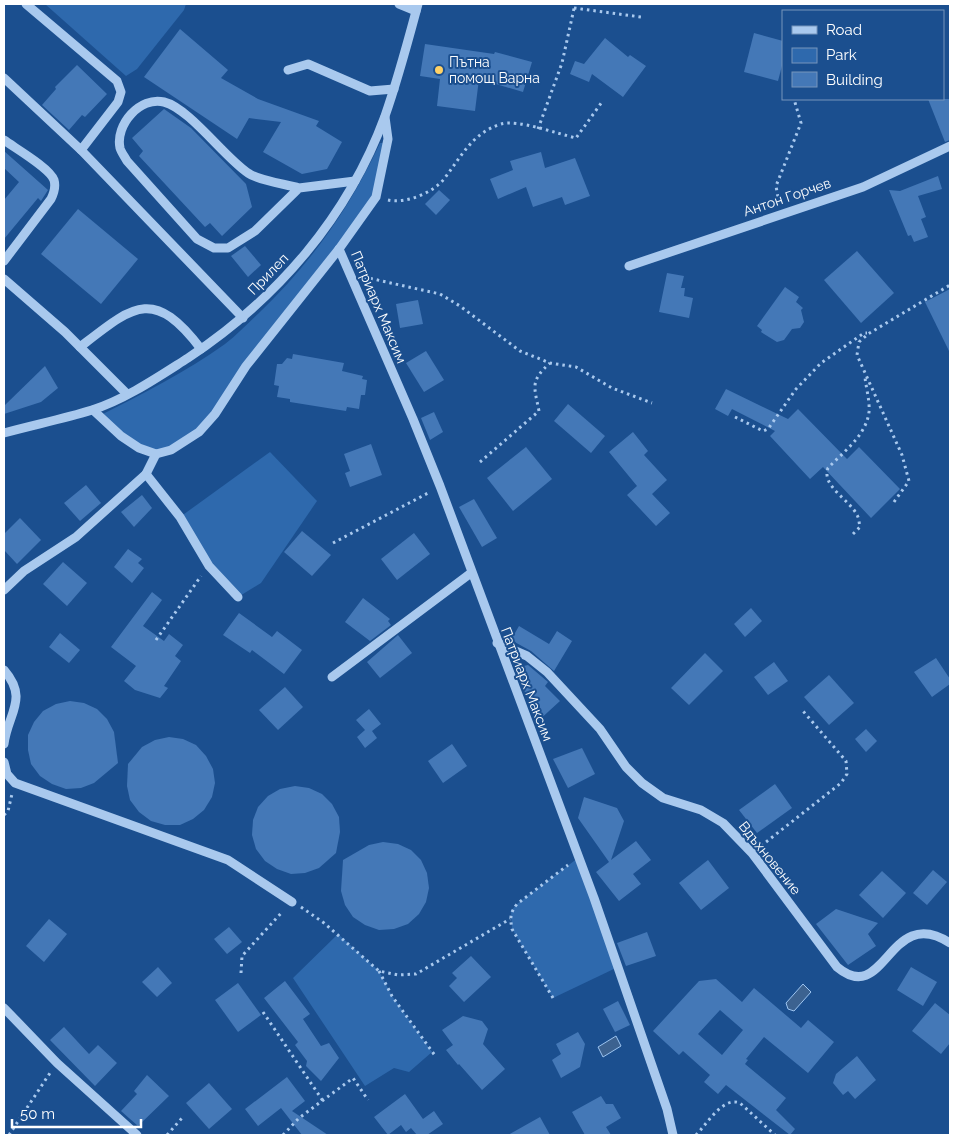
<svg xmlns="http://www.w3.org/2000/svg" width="954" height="1139" font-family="Raleway,sans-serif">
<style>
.green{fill:#2e69ad}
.water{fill:#3c6290;stroke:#9cc4f0}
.building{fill:#4478b7;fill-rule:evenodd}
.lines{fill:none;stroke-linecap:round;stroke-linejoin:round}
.path{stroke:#a9c9ee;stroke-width:3;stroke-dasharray:2.5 4;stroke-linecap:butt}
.minor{stroke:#a9c9ee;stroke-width:9}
.poi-dot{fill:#ffd166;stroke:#1b4f8f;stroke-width:2}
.labels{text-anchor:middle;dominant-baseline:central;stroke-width:4;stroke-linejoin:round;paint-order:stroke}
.poi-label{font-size:14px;fill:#fff;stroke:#1b4f8f;text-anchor:start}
.street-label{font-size:14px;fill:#fff;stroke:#1b4f8f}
</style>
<rect width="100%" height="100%" fill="#1b4f8f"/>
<!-- green -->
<g class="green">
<polygon points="45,4 186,4 184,10 137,69 126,76"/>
<path d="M 380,143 L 386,143 L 376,197 L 199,432 L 156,454 L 139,448 L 99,416 C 142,394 186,372 225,344 C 237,335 248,323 259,313 C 312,262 349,209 380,143 Z"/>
<polygon points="270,452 317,501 261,583 238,597 209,566 180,517"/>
<polygon points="578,858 618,967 553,998 512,929 511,911 517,904"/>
<polygon points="338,934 379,971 392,996 432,1052 409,1072 394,1068 365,1086 293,978"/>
</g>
<!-- water -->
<g class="water">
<polygon points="803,984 811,992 794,1011 788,1009 786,1003"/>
<polygon points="616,1036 621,1046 603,1057 598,1047"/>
</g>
<!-- building -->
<g class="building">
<polygon points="180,29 228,70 221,78 258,99 319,121 316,126 342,142 327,169 302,174 263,152 281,122 249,118 237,139 144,77"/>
<polygon points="754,33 783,41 783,62 778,81 744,72"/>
<polygon points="605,38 628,57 630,55 646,66 623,97 592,74 589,82 570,74 575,61 584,64"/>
<polygon points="425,44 494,54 495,52 532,62 523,92 479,79 475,111 437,106 440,79 420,76"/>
<polygon points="77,65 107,94 85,117 82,115 69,130 42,105 56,89 55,87"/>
<polygon points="928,99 950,99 950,140 945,142"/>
<polygon points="164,109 191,128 246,184 252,207 222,236 210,223 205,227 139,156 143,151 132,138"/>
<polygon points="4,151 48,190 41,201 38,198 4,239 4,200 19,182 4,168"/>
<polygon points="541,152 545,168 575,158 590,196 565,205 562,197 533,207 526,187 498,199 490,179 513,170 510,161"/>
<polygon points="938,176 942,189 918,196 926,217 921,219 928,237 914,242 911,235 908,236 889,190 900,191"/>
<polygon points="439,190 450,200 436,215 425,204"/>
<polygon points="78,209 138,259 101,304 41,254"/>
<polygon points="245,246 261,265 248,277 231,256"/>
<polygon points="857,251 894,293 861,323 824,280"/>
<polygon points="667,273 684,276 681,288 685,288 684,296 693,298 689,318 659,312"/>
<polygon points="785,287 799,297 796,302 803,308 801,310 804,322 800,328 792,329 784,340 777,342 761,332 762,330 757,326"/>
<polygon points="950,289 950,353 925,302"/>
<polygon points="418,300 423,324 400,328 396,304"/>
<polygon points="426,351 444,380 424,392 406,363"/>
<polygon points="293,354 344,363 342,371 363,376 362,379 367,380 365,395 361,395 359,409 347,407 346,411 290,402 290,399 277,397 279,386 274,385 277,364 282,364 287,358 292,359"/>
<polygon points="45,366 58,388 41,402 4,414 4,406"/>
<polygon points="726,389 788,419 798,409 847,459 859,447 900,489 871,518 823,467 810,479 770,436 775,431 732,409 728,416 715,409"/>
<polygon points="568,404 605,436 591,453 554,421"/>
<polygon points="434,412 443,432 430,440 421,418"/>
<polygon points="633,432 648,451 644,455 667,480 652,494 670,513 656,526 627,495 637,486 609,452"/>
<polygon points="371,444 382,475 350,487 345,473 350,471 344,454"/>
<polygon points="526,447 552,479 513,511 487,478"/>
<polygon points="86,485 101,503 80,521 64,503"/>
<polygon points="142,495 152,508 134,527 121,512"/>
<polygon points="474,499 497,538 482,547 459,507"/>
<polygon points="20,518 41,540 17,564 4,550 4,534"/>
<polygon points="302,531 331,555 312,576 284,552"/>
<polygon points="414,533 430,554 397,580 381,559"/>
<polygon points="128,549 142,559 138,563 144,568 132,583 114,567"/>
<polygon points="63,562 87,583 67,606 43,584"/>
<polygon points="152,592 162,600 143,626 164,641 169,634 183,645 175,656 181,661 164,686 168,688 160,698 135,690 124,681 136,666 111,647"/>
<polygon points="363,598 390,619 388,621 391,625 370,641 345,622"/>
<polygon points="751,608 762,621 745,637 734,624"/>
<polygon points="239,613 272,637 277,631 302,650 284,674 252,650 250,653 223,635"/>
<polygon points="519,626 549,644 557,631 572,641 554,671 531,651 511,640"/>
<polygon points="60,633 80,650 69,663 49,647"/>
<polygon points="398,635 412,653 380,678 367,662"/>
<polygon points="705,653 723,671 689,705 671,688"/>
<polygon points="936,658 950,679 950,684 932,697 914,672"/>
<polygon points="774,662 788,681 768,695 754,677"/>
<polygon points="528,665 548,682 545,686 560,701 537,722 515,668"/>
<polygon points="829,675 854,703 829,725 804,697"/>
<polygon points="285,687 303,707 278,730 259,710"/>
<polygon points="70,701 84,703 97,709 107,719 114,732 118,763 94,783 81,788 66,789 52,784 40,776 31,764 28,750 28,735 34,722 43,711 56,704"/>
<polygon points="369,709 381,724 372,731 377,738 365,748 357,737 365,730 356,720"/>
<polygon points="866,729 877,741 866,752 855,739"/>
<polygon points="169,737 183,739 196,745 206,756 213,769 215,783 212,797 204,810 193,819 180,825 165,825 151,821 139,812 130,800 127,786 128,764 142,747 155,740"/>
<polygon points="452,744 467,766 443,783 428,761"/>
<polygon points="582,748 595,774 568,788 553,759"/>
<polygon points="775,784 792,808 757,833 739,810"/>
<polygon points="295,786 309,788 322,794 332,804 339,817 340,832 336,853 319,868 305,873 291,874 277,869 265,861 256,849 252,835 253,820 258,807 268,796 280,789"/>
<polygon points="584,797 617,808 624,821 611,860 636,841 651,860 633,874 641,884 619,901 596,872 609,862 578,818"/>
<polygon points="383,842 398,844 411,850 421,860 427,873 429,888 426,902 419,914 408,924 394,929 379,930 365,925 353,917 345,905 341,891 343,860 369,845"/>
<polygon points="708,860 729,888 701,910 679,883"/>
<polygon points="933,870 947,882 927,905 913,893"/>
<polygon points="882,871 906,893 883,918 859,895"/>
<polygon points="836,909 878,923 868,934 876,946 848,965 816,924"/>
<polygon points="49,919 67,934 44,962 26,946"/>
<polygon points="229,927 242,942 227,954 214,939"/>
<polygon points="647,932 656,956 626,966 617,943"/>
<polygon points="471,956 491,977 464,1002 449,986 457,978 452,973"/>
<polygon points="158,967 172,983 157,997 142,982"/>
<polygon points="911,967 937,982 923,1006 897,990"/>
<path d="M 716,979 L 742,1002 L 754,988 L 801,1028 L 808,1020 L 834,1042 L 808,1073 L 764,1037 L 746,1059 L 748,1060 L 745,1064 L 786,1098 L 776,1110 L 795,1129 L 790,1135 L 726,1085 L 718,1094 L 704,1082 L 710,1075 L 683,1051 L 679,1055 L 653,1031 L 699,981 ZM 720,1010 L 743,1030 L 722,1055 L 698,1034 Z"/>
<polygon points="285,981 310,1014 303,1019 321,1046 329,1043 339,1058 321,1081 306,1066 307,1061 295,1045 298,1042 264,998"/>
<polygon points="238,983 261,1015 238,1032 215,1000"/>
<polygon points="618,1001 630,1025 615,1032 603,1009"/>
<polygon points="935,1003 950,1015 950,1043 941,1054 912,1031"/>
<polygon points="463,1016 482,1021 488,1029 483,1044 505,1069 482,1090 459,1064 458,1065 446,1050 453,1045 442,1030"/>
<polygon points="64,1027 89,1054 98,1045 117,1063 95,1086 50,1040"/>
<polygon points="578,1032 585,1044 580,1067 561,1078 552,1060 561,1054 556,1044"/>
<polygon points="857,1056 876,1080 855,1099 848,1091 843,1095 833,1083 836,1074"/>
<polygon points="147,1075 169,1096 138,1126 121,1111 137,1094 134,1091"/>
<polygon points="287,1077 305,1101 292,1111 328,1135 302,1135 281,1108 258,1126 245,1109"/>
<polygon points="209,1083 232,1109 209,1129 186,1103"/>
<polygon points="405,1094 423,1119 434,1111 443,1124 427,1135 417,1135 411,1128 406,1132 401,1125 388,1135 374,1117"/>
<polygon points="601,1096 606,1104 613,1104 621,1118 606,1127 611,1135 585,1135 572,1112"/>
<polygon points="540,1117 550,1135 508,1135"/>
</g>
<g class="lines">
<!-- path -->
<g class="path">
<polyline points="574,8 641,17"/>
<polyline points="538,129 562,63 575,4"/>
<path d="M 388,200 C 405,204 433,193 444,179 C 461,157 472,133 501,124 C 518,119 558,134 576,138 L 602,102"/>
<polyline points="779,203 776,186 801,123 794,99"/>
<polyline points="364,277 440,294 460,306 520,351 550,363 576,367 612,388 652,403"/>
<polyline points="735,417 763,431 768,429 796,389 821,363 864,333 867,333"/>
<path d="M 480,462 L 539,411 C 534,386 530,381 550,363"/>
<polyline points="894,502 909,481 902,455 857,355 859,342 868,334 950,285"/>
<path d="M 853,534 L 860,527 C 859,523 859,518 857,515 C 850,500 821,486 828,468 C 843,452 866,436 869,412 C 870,401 866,388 865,377"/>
<polyline points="333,543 430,492"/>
<polyline points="156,640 201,576"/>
<polyline points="4,815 8,811 12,794"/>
<polyline points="761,846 841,783 847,774 846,761 803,711"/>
<polyline points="301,907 324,923 379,971 398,975 416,974 510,919"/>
<polyline points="379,971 392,996 436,1057"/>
<polyline points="241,973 242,956 283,911"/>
<path d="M 553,998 L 512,929 C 510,918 510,913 517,904 L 568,865"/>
<polyline points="263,1012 323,1101"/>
<polyline points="9,1135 50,1073"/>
<polyline points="167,1135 182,1118"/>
<polyline points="283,1135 299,1118 353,1078 368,1100"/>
<path d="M 696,1135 C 707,1124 723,1096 740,1103 L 775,1135"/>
</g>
<!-- minor -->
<g class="minor">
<polyline points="399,4 416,11"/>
<polyline points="288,70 308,64 370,91 394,89"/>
<polyline points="4,78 81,150 118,102 121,92 117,81 26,4"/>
<path d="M 4,140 C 15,148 50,168 54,180 C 56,187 54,193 51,199 L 4,261"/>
<polyline points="81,150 243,318"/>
<path d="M 299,188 C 286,184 259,181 248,173 C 225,158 189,108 164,102 C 140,96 115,125 120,148 C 121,152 125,157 127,161 L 197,239 L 214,248 L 228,248 L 255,231 L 299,188 L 355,181"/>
<polyline points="339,249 413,419 440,486 594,898 667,1109 673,1135"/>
<polyline points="629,266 863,187 950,146"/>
<polyline points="4,279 65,332 127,394"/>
<path d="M 80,347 C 133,306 153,286 201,349"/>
<polyline points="93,410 121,436 139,448 156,454 171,450 199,432 215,414 246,366 339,249 376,197 388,139 385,117"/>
<path d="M 4,433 C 33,425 63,419 92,410 C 126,399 158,377 188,358 C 277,299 348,217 385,116 C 398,79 408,41 418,4"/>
<polyline points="146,474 180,517 209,566 238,597"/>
<polyline points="4,590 24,571 76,537 146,474 156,454"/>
<path d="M 497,643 L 527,656 L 547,672 L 600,729 L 626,767 L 642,783 L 663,798 L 701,810 L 723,823 L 752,853 L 837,967 C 886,1008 888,903 950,943"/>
<path d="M 4,670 C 29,699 8,713 4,744"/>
<polyline points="332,677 471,573"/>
<polyline points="4,762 7,774 15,783 228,860 292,902"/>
<polyline points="4,1008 57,1063 137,1135"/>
</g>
</g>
<!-- markers -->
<circle class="poi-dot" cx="439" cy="70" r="5"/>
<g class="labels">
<!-- poi labels -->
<g class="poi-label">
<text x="449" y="62">Пътна<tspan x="449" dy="16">помощ Варна</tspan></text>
</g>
<!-- street labels -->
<g class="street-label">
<text transform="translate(787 197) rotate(-19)">Антон Горчев</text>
<text transform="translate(268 274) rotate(-46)">Прилеп</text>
<text transform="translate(379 307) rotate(67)">Патриарх Максим</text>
<text transform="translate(527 684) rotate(69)">Патриарх Максим</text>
<text transform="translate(770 858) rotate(51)">Вдъхновение</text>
</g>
</g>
<!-- border -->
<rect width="954" height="1139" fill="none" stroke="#ffffff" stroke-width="10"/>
<!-- legend -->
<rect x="782" y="10" width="162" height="90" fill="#1b4f8f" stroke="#7695bc"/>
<rect x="792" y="26" width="25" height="8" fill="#a9c9ee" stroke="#7695bc"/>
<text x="826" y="35" font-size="15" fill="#ffffff">Road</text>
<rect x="792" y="48" width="25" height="15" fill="#2e69ad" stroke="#7695bc"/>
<text x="826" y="60" font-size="15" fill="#ffffff">Park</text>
<rect x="792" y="72" width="25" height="15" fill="#4478b7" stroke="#7695bc"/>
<text x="826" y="85" font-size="15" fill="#ffffff">Building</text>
<!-- scale -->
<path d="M12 1119v8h129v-8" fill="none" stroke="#ffffff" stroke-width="2.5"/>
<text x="20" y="1119" font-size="15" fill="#ffffff" stroke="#1b4f8f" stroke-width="4" paint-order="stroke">50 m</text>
</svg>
